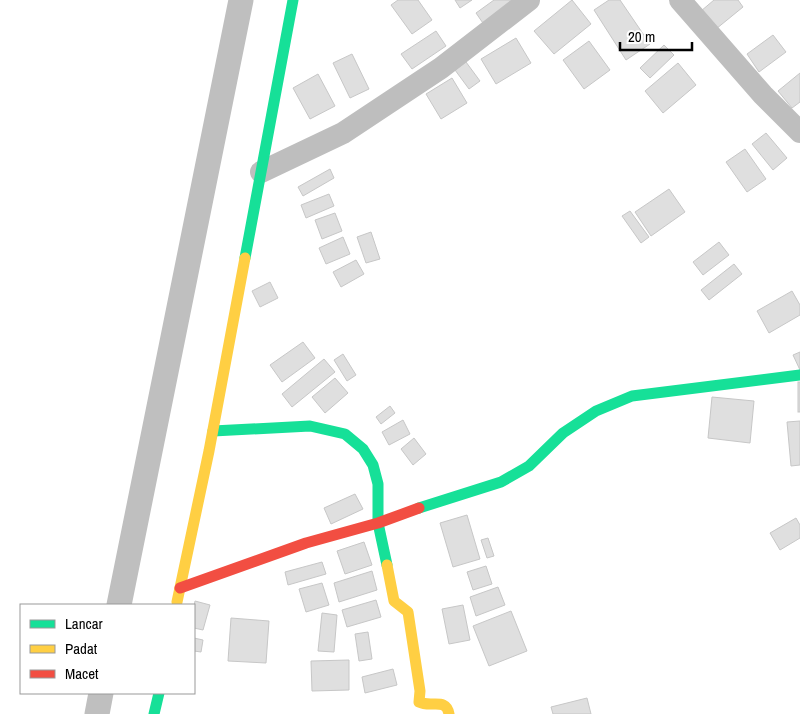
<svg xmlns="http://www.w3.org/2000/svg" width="800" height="714" font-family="'Archivo Narrow',sans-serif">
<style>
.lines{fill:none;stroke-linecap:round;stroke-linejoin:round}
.canal{stroke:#bfbfbf;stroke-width:25}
.building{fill:#dfdfdf;stroke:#c7c7c7}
.street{stroke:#bebebe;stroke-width:22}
.fast{stroke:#16e098;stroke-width:11}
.slow{stroke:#ffcf43;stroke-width:11}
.jam{stroke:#f24e42;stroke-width:11}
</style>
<rect width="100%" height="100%" fill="#fff"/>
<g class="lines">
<!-- canal -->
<g class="canal">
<polyline points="119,605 241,0"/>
<polyline points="97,714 101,693"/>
</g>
</g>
<!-- building -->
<g class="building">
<polygon points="398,0 418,0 432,20 412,34 391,5"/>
<polygon points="455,0 472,0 460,8"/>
<polygon points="494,0 527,0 487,29 476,13"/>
<polygon points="572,0 591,24 554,54 534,31"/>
<polygon points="609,0 620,0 650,44 626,60 594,10"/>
<polygon points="714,0 738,0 743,7 716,29 701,11"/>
<polygon points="436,31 446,46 412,69 401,54"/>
<polygon points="773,35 786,52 759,72 747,54"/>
<polygon points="516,38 531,63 496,84 481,59"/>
<polygon points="589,41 610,70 584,89 563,60"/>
<polygon points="664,45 674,55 650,78 640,68"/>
<polygon points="352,54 369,89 350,98 333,63"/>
<polygon points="466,62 480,81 469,89 455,70"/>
<polygon points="678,63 696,85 663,113 645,91"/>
<polygon points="800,73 800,102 792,108 778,91"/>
<polygon points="318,74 335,106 310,119 293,88"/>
<polygon points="452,78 467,103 441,119 426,94"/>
<polygon points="766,133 787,158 773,170 752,144"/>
<polygon points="745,149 766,179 747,192 726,162"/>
<polygon points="330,169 334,178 303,196 298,187"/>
<polygon points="669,189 685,212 651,236 635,212"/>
<polygon points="329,194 334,206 306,218 301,205"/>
<polygon points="630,211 649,237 641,243 622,216"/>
<polygon points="335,213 342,231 322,239 315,220"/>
<polygon points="371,232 380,259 366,263 357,237"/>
<polygon points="343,237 350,254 326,264 319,248"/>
<polygon points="719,242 729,255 703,275 693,262"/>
<polygon points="356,260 364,274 341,287 333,272"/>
<polygon points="734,264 742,274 709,300 701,290"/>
<polygon points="270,282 278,298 260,307 252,291"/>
<polygon points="792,291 800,305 800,315 769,333 757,311"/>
<polygon points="303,342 315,358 282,382 270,365"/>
<polygon points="800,352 800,370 793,355"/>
<polygon points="343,354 356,375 347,381 334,360"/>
<polygon points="324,359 335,372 292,407 282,394"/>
<polygon points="335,378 348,393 325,413 312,397"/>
<rect x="798" y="382" width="2" height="30"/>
<polygon points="712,397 754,401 750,443 708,438"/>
<polygon points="390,406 395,413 381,424 376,417"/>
<polygon points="403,420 410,434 389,445 382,432"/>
<polygon points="800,421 800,465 791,466 787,422"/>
<polygon points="414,438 426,454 413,465 401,449"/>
<polygon points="355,494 363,509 331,524 324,508"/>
<polygon points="467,515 480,559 453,567 440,523"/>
<polygon points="796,518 800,525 800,538 780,550 770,533"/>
<polygon points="488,538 494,556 487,558 481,540"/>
<polygon points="364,542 372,565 345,574 337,551"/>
<polygon points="322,562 326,574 288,585 285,572"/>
<polygon points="486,566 492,584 473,590 467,572"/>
<polygon points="372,571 377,590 339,602 334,583"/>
<polygon points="322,583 329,605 306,612 299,589"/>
<polygon points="498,587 505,605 476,616 470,597"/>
<polygon points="376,600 381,617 347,627 342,610"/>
<polygon points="195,601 210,605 203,630 194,628 194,606"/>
<polygon points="463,605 470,640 449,644 442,609"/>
<polygon points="511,611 527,651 489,666 473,626"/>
<polygon points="322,613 337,615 334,652 318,651"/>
<polygon points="231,618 269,621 266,663 228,661"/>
<polygon points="368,632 372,659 359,661 355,634"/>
<polygon points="194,638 203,640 201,652 194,651"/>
<polygon points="349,660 349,690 312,691 311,661"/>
<polygon points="393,669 397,685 365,693 362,677"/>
<polygon points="587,698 591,714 553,714 551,707"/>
</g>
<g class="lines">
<!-- street -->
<g class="street">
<polyline points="680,0 763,95 800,132"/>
<polyline points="261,172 343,133 441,68 529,0"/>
</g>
<!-- fast -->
<g class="fast">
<polyline points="245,258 293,0"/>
<polyline points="213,431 310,426 345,434 363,449 373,465 378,484 378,523 387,565"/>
<polyline points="419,508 501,482 529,466 563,433 596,411 632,396 800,375"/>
<polyline points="154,714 159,693"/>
</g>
<!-- slow -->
<g class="slow">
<path d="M 387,565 L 394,601 L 408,612 L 420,691 L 419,702 C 431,708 446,697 449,714"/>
<polyline points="177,602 209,451 245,258"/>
</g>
<!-- jam -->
<polyline class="jam" points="180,588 306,543 378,523 419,508"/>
</g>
<!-- legend -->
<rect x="20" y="604" width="175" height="90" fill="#ffffff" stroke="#999999"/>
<rect x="30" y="620" width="25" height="8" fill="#16e098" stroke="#999999"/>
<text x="65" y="629" font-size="15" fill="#000000">Lancar</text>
<rect x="30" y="645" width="25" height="8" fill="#ffcf43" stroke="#999999"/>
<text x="65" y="654" font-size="15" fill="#000000">Padat</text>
<rect x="30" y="670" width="25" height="8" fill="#f24e42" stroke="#999999"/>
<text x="65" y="679" font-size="15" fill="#000000">Macet</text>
<!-- scale -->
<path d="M620 42v8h72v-8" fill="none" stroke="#000000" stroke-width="2.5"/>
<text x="628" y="42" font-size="15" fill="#000000" stroke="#ffffff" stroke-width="4" paint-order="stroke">20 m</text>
</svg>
